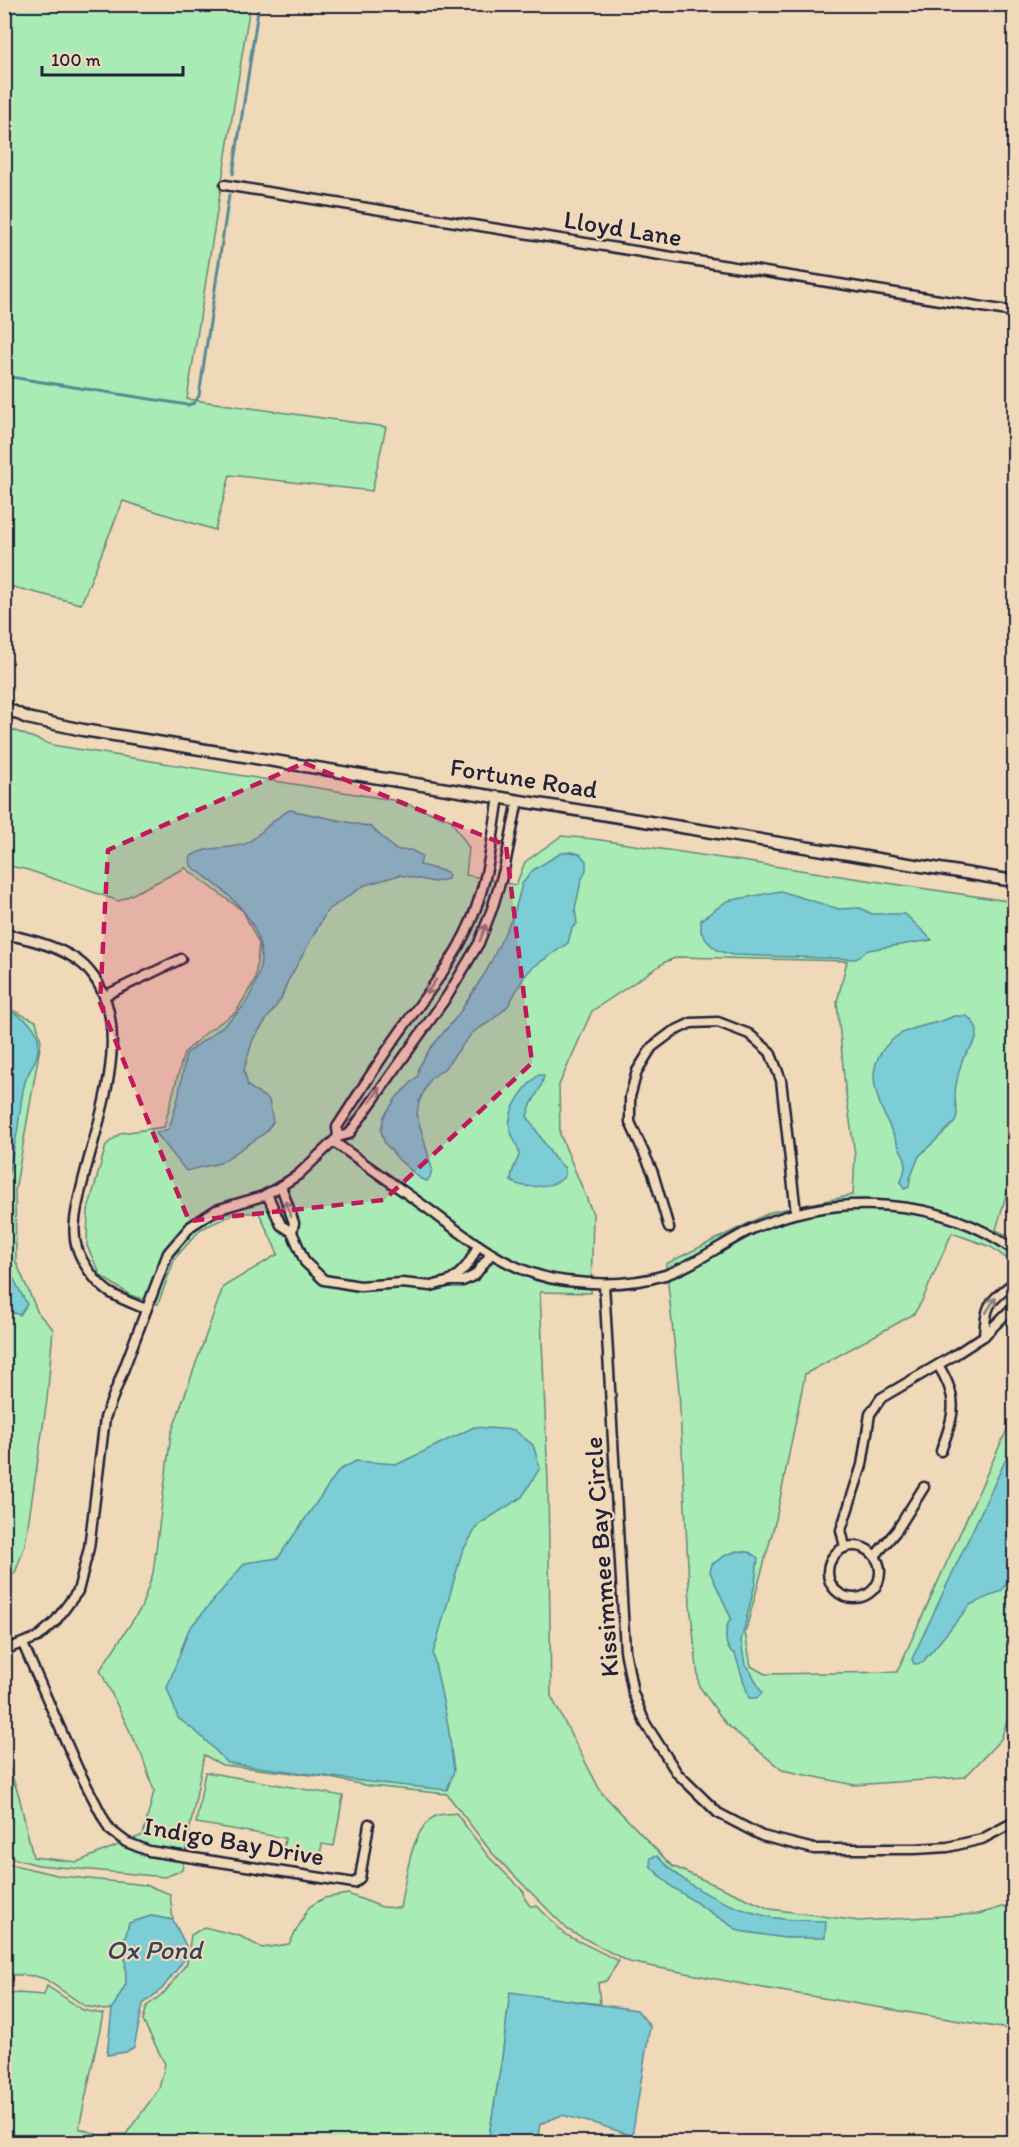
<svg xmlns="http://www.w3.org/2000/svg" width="1019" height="2147" font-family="Itim,sans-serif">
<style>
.green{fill:#a8ebb5;stroke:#658678;stroke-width:1.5}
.water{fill:#7ccdd5;stroke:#588997;stroke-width:1.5}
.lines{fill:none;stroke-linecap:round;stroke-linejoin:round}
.stream{stroke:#588997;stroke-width:3}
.minor-casing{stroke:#22223b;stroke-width:13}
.tertiary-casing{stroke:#22223b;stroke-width:15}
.minor{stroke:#efd9b8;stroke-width:8}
.tertiary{stroke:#efd9b8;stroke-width:10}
.oneway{stroke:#887e7a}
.marked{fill:#c2185b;fill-opacity:0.2;stroke:#c2185b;stroke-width:4.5;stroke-dasharray:12 8;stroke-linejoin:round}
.labels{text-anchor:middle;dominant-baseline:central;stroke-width:4.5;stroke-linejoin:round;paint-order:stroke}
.street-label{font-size:26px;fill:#22223b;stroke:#efd9b8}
.water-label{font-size:27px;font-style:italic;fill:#34445a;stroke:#efd9b8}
</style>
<rect width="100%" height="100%" fill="#efd9b8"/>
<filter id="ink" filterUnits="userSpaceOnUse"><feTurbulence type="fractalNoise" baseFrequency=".0167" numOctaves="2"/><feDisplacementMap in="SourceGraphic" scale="12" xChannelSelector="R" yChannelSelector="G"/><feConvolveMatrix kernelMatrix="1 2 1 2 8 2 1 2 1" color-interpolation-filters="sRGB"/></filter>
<g filter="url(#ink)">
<!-- green -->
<g class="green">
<polygon points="5,5 250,5 187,399 386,427 372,491 230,475 215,530 123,501 81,604 5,585"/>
<polygon points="5,727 52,745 399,801 451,820 469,848 466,875 516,885 525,862 561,836 594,839 1014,902 1014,1167 996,1230 1014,1239 1014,1264 991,1247 952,1233 922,1301 914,1314 805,1374 776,1519 745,1633 751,1666 765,1674 897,1672 1014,1414 1014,1699 1001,1739 965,1777 854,1785 782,1770 726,1724 699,1686 690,1604 679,1391 666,1264 771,1212 853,1195 855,1155 845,1087 837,1002 847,961 678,957 665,962 592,1011 559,1085 560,1134 593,1214 591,1293 540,1292 548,1482 551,1696 601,1792 672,1866 770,1909 859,1921 978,1914 1014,1904 1014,2030 763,1988 629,1962 568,1930 492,1853 447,1794 370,1786 320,1776 222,1765 204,1755 182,1870 165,1877 38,1865 12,1858 5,1849 5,1756 19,1796 33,1857 77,1862 143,1835 154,1791 142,1756 100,1670 141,1608 153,1573 171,1434 223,1287 278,1254 259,1213 236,1213 201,1229 175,1258 158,1304 130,1295 101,1276 87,1246 88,1210 106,1145 121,1133 164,1127 184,1053 208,1031 236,1012 255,980 259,944 243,911 185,868 119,901 28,870 5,865"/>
<polygon points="5,1007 36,1021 41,1041 15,1191 16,1262 38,1313 53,1329 47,1400 25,1545 15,1573 5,1580"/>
<polygon points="205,1772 343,1796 334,1846 322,1844 319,1860 283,1854 285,1838 196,1823"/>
<path d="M 456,1813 L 488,1856 L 524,1892 L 525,1899 L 530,1906 L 537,1906 L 566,1935 L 619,1961 L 606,1981 L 598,1983 L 600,2004 L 510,1993 L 502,2058 L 488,2142 L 5,2142 L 5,1995 L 18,1993 L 44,1995 L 47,1986 L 83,2010 L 103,2014 L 79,2128 L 98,2135 L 126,2134 L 159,2089 L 165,2064 L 143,2021 L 147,2006 L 165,1992 L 187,1963 L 191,1935 L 204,1927 L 240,1936 L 262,1948 L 289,1944 L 309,1907 L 324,1898 L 348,1894 L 382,1907 L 400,1908 C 405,1883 411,1824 438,1815 C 443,1814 451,1814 456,1813 Z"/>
<polygon points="5,1863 61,1876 146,1885 170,1894 173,1920 151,1916 129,1923 125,1938 126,1984 112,2009 104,2010 85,2006 45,1979 35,1976 5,1974"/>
</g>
<!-- water -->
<g class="water">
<path d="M 290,810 L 371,827 L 396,850 L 411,850 L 422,856 L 420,865 L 447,872 L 449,876 L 448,879 L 434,882 L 400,875 L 365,885 L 327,911 L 287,983 L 281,999 L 253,1039 L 244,1070 L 248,1086 L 269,1100 L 273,1122 L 265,1133 L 220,1163 L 186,1171 L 156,1133 L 169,1129 L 178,1098 L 186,1054 C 202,1041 222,1029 236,1014 C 247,1004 252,992 257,979 C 275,926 228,893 191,866 L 190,857 C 206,845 226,850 245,844 C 256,840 273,817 290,810 Z"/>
<polygon points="572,852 580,854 586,861 586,870 581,881 575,909 577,924 572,928 568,943 532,968 524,977 508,1006 491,1021 472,1033 444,1069 430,1079 419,1102 417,1115 432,1169 430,1177 427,1181 421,1179 399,1160 384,1142 381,1130 384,1116 397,1097 418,1076 419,1067 429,1050 458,1015 487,970 514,914 522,884 533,870 561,853"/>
<polygon points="780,891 839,909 860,908 872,914 905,914 932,940 868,950 856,959 732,955 717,950 707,941 701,932 701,920 727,901"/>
<path d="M 5,1009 C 18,1015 35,1022 38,1038 C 41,1059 30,1066 25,1082 C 20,1100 20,1120 16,1138 C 12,1159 6,1180 5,1202 Z"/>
<path d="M 954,1016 L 967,1016 C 972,1021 977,1025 977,1032 C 978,1043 966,1051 962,1061 C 959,1071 955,1084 955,1095 C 954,1106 960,1111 955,1122 L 919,1156 L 910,1179 L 909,1187 L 904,1189 L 901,1182 C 903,1175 907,1167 905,1159 C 904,1156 901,1151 899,1147 C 883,1109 853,1068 897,1036 C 913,1025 937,1025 954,1016 Z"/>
<path d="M 538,1075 L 544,1075 C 543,1089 530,1101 527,1116 L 554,1158 L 565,1168 L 565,1175 C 558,1188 522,1190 511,1181 C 511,1167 518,1163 519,1154 C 519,1146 513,1140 511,1132 C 504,1112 524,1088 538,1075 Z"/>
<polygon points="4,1211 10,1272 27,1304 20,1315 5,1310"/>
<polygon points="474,1427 514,1430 533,1445 540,1468 522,1497 478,1525 462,1552 433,1654 448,1725 454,1771 447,1790 369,1782 228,1763 199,1734 178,1718 167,1688 189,1629 245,1563 278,1558 339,1470 356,1461 398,1464"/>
<polygon points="1014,1442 1014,1573 1001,1591 970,1605 922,1663 914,1664 912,1659"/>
<path d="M 737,1551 L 749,1552 L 758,1558 L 755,1584 L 741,1641 L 745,1665 L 751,1672 L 762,1693 L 757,1698 L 749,1698 L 735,1654 C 723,1649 724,1628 731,1618 L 710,1572 L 712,1564 L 726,1555 Z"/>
<path d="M 657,1856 C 684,1886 727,1907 766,1916 C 784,1921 807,1920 826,1921 L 825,1938 L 785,1938 L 739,1931 L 672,1887 L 651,1867 L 650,1858 Z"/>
<polygon points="151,1916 173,1920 186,1946 184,1960 162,1989 143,2004 134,2047 126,2052 107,2055 112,2009 126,1984 125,1938 129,1923"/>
<polygon points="510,1992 637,2010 650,2026 632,2136 600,2125 562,2115 540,2124 537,2142 488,2142 502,2058"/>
</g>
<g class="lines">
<!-- stream -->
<g class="stream">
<polyline points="980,4 1014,10"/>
<polyline points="233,174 259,4"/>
<polyline points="4,376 188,405 194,403 199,396 229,195"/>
</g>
<!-- minor casing -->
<g class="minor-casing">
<g id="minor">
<polyline points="225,185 1014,312"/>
<path d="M 4,934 C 31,939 73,950 90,972 C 135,1026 99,1116 84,1177 C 79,1198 70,1227 77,1248 C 82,1263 96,1283 109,1292 C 120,1299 134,1304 146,1309"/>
<polyline points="106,995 181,959"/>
<path d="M 338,1137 L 337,1127 C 357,1097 376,1065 397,1036 C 425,996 460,955 476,908 C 489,872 493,834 499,797"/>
<path d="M 334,1142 C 365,1164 396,1186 427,1208 C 469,1239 512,1275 566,1281 C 599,1285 633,1285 665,1275 C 697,1264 724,1242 754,1228 C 836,1192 941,1197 1014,1250"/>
<polyline points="281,1186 294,1223 292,1232 305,1262 324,1280 360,1286 402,1283 431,1286 450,1281 463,1281 475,1275 491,1254"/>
<polyline points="267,1194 281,1225 292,1232"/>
<polyline points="669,1228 653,1173 630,1122 630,1097 637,1071 652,1047 672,1032 691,1023 718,1022 749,1034 770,1052 781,1080 796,1213"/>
<path d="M 450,1281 C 464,1271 471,1262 478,1245"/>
<polyline points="604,1284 625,1650 633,1693 645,1723 677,1773 718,1813 762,1836 814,1849 915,1849 948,1847 982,1839 1014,1822"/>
<path d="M 984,1336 C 986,1302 989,1303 1014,1282"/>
<path d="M 938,1365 C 960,1400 954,1414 941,1451"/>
<circle cx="854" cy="1572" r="26"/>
<polyline points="845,1547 841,1530 862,1465 870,1414 881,1398 953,1356 984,1336 1014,1306"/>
<polyline points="875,1556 897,1530 924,1487"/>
<polyline points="23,1644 78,1769 109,1829 126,1842 149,1851 354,1883 360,1878 369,1824"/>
<polyline points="4,1650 38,1637 54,1623 78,1591 89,1548 105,1418 168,1253 191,1226 216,1210 263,1196 281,1186 298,1175 338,1137 349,1134 448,995 479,943 492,909 504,870 518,800"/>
</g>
</g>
<!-- tertiary casing -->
<g class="tertiary-casing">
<polyline id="tertiary" points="4,707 27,718 83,730 1014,881"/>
</g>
<!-- minor -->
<use href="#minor" class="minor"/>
<!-- tertiary -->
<use href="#tertiary" class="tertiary"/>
</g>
<!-- one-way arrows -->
<defs><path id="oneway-shaft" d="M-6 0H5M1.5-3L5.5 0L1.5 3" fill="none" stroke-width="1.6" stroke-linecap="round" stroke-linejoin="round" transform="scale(1.5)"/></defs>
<g class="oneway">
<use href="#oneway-shaft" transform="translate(483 933) rotate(-69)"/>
<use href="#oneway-shaft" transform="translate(431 987) rotate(125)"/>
<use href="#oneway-shaft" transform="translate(375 1095) rotate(-55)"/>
<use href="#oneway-shaft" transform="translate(288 1209) rotate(-110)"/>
<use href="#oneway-shaft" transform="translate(991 1305) rotate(-58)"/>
</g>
</g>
<!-- marked area -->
<path class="marked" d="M 304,763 L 506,845 L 532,1063 L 384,1200 L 189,1221 L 100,1003 L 108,850 Z"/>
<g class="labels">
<!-- street labels -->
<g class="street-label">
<text transform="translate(623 228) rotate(9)">Lloyd Lane</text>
<text transform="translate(524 778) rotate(9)">Fortune Road</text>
<text transform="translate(601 1557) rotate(-94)">Kissimmee Bay Circle</text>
<text transform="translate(234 1841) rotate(10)">Indigo Bay Drive</text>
</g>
<!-- water labels -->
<g class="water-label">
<text x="154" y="1949">Ox Pond</text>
</g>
</g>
<!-- margin -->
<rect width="1019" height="2147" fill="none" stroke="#efd9b8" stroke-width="24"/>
<rect x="12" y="12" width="995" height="2123" fill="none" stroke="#22223b" stroke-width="2" filter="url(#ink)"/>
<!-- scale -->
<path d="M42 66v9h141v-9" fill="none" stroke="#22223b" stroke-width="3"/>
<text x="51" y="66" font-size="18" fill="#22223b" stroke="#efd9b8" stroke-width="4.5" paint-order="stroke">100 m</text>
</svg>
